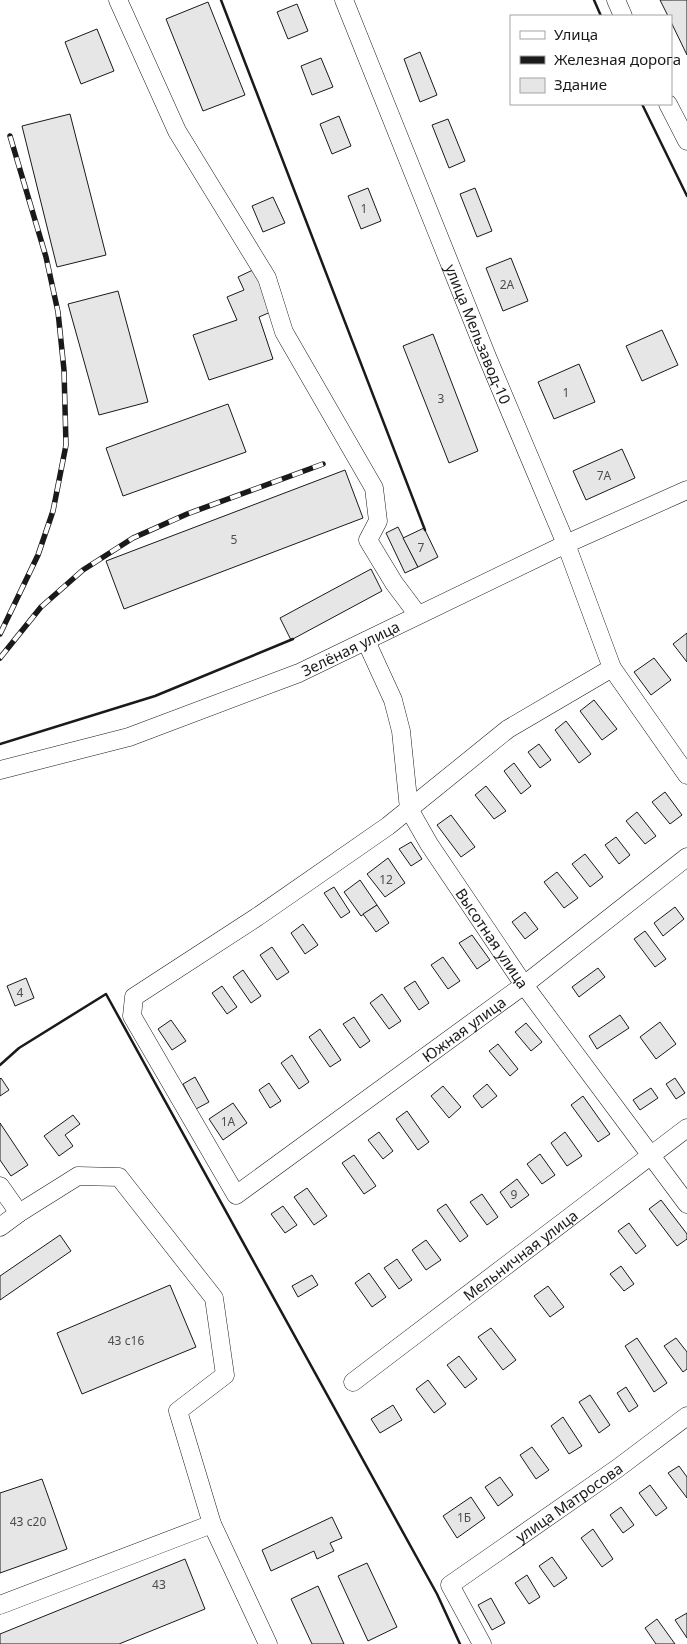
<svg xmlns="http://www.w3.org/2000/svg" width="687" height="1644" font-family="'Noto Sans',sans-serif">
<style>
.building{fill:#e6e6e6;stroke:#1a1a1a}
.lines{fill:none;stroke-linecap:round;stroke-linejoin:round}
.minor-casing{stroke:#1a1a1a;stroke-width:19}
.minor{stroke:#fff;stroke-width:18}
.rail-casing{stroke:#1a1a1a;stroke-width:5.5}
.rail{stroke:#fff;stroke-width:4;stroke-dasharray:11;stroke-linecap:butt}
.wall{stroke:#1a1a1a;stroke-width:2.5}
.labels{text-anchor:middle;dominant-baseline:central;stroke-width:4;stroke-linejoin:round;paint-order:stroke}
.number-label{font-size:12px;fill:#4d4d4d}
.street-label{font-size:15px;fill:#1a1a1a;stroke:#fff}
</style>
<rect width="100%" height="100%" fill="#fff"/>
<!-- building -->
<g class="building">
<polygon points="660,0 687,0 687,55 671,22 671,16 668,16"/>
<polygon points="208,2 245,95 203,111 166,19"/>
<polygon points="297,4 308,31 288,39 277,12"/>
<polygon points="97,29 114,71 81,84 65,42"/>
<polygon points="420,52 437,95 420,102 404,59"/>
<polygon points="321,58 333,87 312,95 301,66"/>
<polygon points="70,114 106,255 57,267 22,126"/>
<polygon points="339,116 351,146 332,154 320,124"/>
<polygon points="448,119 465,161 449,168 432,125"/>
<polygon points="368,188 381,221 361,229 348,196"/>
<polygon points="475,188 492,231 477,237 460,194"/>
<polygon points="273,197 285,223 263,232 252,206"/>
<polygon points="511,258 528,301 503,311 486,268"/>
<polygon points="255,269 273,311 259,317 273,359 209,380 193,335 237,320 227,297 244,290 238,277"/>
<polygon points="118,291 148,402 99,415 68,304"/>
<polygon points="662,330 678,365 642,381 626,346"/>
<polygon points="433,334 478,451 449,463 403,346"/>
<polygon points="579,364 595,402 554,419 538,382"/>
<polygon points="228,404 246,452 123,496 106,448"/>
<polygon points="622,449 635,478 586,500 573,471"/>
<polygon points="345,470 363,518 124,609 106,561"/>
<polygon points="398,527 418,567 405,573 386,533"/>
<polygon points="424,528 438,557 418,567 403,538"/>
<polygon points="371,569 382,591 291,640 280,618"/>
<polygon points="687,633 687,662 673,644"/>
<polygon points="654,658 671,680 651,695 634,672"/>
<polygon points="594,700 617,729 602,740 580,711"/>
<polygon points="566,721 591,754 579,763 555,730"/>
<polygon points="539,744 551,760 540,768 528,752"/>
<polygon points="514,763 531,786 521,794 504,771"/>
<polygon points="486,786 506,811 494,819 475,795"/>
<polygon points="665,792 682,815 670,824 652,802"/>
<polygon points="637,812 656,836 645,844 626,821"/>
<polygon points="451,815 475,847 461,857 437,825"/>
<polygon points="616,837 630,855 619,864 605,845"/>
<polygon points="411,842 422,859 411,866 399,849"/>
<polygon points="585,854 603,877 590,887 572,864"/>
<polygon points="388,858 405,883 385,897 367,874"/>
<polygon points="557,872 578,898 564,908 544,882"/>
<polygon points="360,880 377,905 361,916 344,892"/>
<polygon points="334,887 350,912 341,918 324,893"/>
<polygon points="377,905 389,923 376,932 363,914"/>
<polygon points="675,907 684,919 663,936 654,923"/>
<polygon points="525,912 538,929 525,939 512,922"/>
<polygon points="303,924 318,945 305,954 291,933"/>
<polygon points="645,931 666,959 655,967 634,939"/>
<polygon points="472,935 490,960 477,969 459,943"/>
<polygon points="272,947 289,972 277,980 260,955"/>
<polygon points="443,957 460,981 448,989 431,965"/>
<polygon points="598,968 605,977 579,997 572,987"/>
<polygon points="243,970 261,996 251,1003 233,977"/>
<polygon points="26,978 34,998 15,1006 7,986"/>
<polygon points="415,981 429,1003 419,1010 404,988"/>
<polygon points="222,986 237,1007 227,1014 212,993"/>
<polygon points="382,994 401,1021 389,1029 370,1003"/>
<polygon points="620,1015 629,1028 597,1049 589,1036"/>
<polygon points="354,1017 370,1041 360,1048 343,1024"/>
<polygon points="171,1020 186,1041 172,1050 158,1029"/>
<polygon points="660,1022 676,1044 656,1059 640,1037"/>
<polygon points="526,1023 542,1042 531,1051 515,1032"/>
<polygon points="320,1029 341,1060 330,1067 309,1037"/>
<polygon points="498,1044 518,1069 510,1076 489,1051"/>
<polygon points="292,1055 309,1082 299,1089 281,1063"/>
<polygon points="195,1077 209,1102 196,1109 183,1084"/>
<polygon points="1,1078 9,1090 0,1096 0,1079"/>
<polygon points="675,1078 685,1093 676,1099 666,1084"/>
<polygon points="269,1083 281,1101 270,1108 259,1090"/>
<polygon points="487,1084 497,1096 482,1108 473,1096"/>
<polygon points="443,1086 461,1107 449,1118 431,1096"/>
<polygon points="651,1088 658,1098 640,1110 633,1100"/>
<polygon points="583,1096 610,1134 598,1142 571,1105"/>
<polygon points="233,1103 247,1123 223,1140 209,1119"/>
<polygon points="407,1111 429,1142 418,1150 396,1119"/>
<polygon points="73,1115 80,1124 65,1135 73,1146 59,1156 44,1136"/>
<polygon points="0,1123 28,1165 11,1176 0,1160"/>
<polygon points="379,1132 393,1151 383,1159 368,1140"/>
<polygon points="565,1132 582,1156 567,1166 551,1143"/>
<polygon points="540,1154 555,1175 542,1184 527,1164"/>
<polygon points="354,1155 376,1186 364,1194 342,1163"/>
<polygon points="517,1179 529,1195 511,1208 500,1192"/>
<polygon points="307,1188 327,1216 314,1225 294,1197"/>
<polygon points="482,1194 498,1217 487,1225 470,1202"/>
<polygon points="661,1200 687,1234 687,1239 677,1246 649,1209"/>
<polygon points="446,1204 468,1236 460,1242 437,1210"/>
<polygon points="283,1206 297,1225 285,1233 271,1214"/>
<polygon points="629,1223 646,1246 636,1254 618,1231"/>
<polygon points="60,1235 71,1251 0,1300 0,1276"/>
<polygon points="426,1240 441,1260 426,1270 412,1250"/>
<polygon points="397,1259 412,1280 399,1289 384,1268"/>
<polygon points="621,1266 634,1284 624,1291 610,1274"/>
<polygon points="369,1273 386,1297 372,1307 355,1283"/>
<polygon points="312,1275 318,1285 298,1297 292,1286"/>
<polygon points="170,1285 196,1347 82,1394 57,1333"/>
<polygon points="548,1286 564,1307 550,1317 534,1296"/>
<polygon points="491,1328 516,1360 503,1370 478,1337"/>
<polygon points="637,1338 667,1383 654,1392 625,1346"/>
<polygon points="676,1338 687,1352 687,1369 683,1372 664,1346"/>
<polygon points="459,1356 477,1379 465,1388 447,1365"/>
<polygon points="428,1380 446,1404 434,1413 416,1389"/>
<polygon points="626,1387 638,1406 629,1412 617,1393"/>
<polygon points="590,1395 610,1425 599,1433 579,1402"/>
<polygon points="393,1405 402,1420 380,1433 371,1419"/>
<polygon points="563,1417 582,1446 569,1454 551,1426"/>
<polygon points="532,1447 549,1470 536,1479 520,1455"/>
<polygon points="679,1466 687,1477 687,1498 668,1473"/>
<polygon points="500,1477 513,1495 498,1506 485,1487"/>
<polygon points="42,1479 67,1549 0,1573 0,1493"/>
<polygon points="650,1485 667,1508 656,1516 639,1493"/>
<polygon points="471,1497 485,1518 457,1538 443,1516"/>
<polygon points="621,1507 634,1525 623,1533 610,1515"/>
<polygon points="332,1517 342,1538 330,1543 334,1551 317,1559 314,1551 271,1571 262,1550"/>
<polygon points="593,1529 613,1559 602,1567 581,1538"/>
<polygon points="552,1557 567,1578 554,1587 539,1566"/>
<polygon points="185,1559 205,1609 119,1644 0,1644 0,1634"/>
<polygon points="367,1563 397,1627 368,1641 338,1576"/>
<polygon points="527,1575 540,1597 529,1604 515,1583"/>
<polygon points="318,1586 344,1644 312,1644 291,1599"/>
<polygon points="491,1598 505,1623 492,1630 478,1605"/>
<polygon points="687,1613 687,1638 675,1620"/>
<polygon points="657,1619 675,1644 656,1644 645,1628"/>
</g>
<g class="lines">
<!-- minor casing -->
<g class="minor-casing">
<g id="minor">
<polyline points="118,0 177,131 267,278 284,332 374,488 378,521 368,540 394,583 418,615"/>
<path id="s1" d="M 344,0 L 488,359 L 566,544 L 612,668 L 687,775"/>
<polyline points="616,0 623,16"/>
<polyline points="668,104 687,141"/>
<path id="s2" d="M 366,641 L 393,700 L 401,731 L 409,809 L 429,844 L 524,985 L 687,1204"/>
<path id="s3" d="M 612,668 L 508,729 L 388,826 L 257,917 L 134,997 L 132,1016 L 236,1195 L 524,985 L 687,857"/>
<path id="s4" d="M 0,770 L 129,737 L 299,673 L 566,544 L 687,490"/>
<polyline points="0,1186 19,1213"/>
<polyline points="0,1227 19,1213 78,1176 119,1177 214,1298 225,1375 178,1411 212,1524 268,1644"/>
<path id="s5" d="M 353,1382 L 687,1128"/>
<polyline points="0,1605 212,1524"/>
<path id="s6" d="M 482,1644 L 450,1585 L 618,1468 L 687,1416"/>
</g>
</g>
<!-- minor -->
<use href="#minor" class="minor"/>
<!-- rail casing -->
<g class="rail-casing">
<g id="rail">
<polyline points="0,634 38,555 53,511 66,445 64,370 58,312 46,257 10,136"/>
<polyline points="0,658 41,607 83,570 133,538 187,514 323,464"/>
</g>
</g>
<!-- rail -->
<use href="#rail" class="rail"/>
<!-- wall -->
<g class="wall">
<polyline points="221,0 425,530"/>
<polyline points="594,0 601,16"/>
<polyline points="642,104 687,196"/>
<polyline points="0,744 155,696 293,639"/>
<polyline points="0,1065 19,1048 106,994 437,1594 460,1644"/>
</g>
</g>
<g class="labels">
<!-- number labels -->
<g class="number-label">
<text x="364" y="208">1</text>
<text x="507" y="284">2А</text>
<text x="566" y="392">1</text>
<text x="441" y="398">3</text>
<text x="604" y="475">7А</text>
<text x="234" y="539">5</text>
<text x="421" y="547">7</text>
<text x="386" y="879">12</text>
<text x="20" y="992">4</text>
<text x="228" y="1121">1А</text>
<text x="514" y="1194">9</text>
<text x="126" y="1340">4З с16</text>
<text x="464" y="1517">1Б</text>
<text x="28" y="1521">4З с20</text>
<text x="159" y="1584">4З</text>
</g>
<!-- street labels -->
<g class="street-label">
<text stroke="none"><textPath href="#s1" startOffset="360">улица Мельзавод-10</textPath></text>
<text stroke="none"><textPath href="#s4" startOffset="372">Зелёная улица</textPath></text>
<text stroke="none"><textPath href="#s2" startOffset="329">Высотная улица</textPath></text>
<text stroke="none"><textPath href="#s3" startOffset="1089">Южная улица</textPath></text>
<text stroke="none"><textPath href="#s5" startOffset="210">Мельничная улица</textPath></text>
<text stroke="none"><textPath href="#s6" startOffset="212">улица Матросова</textPath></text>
</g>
</g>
<!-- legend -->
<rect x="510" y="15" width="162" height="90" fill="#ffffff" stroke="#a3a3a3"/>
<rect x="520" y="31" width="25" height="8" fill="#ffffff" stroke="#a3a3a3"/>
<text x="554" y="40" font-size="15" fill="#1a1a1a">Улица</text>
<rect x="520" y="56" width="25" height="8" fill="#1a1a1a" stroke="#a3a3a3"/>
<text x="554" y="65" font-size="15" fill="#1a1a1a">Железная дорога</text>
<rect x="520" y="78" width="25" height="15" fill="#e6e6e6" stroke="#a3a3a3"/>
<text x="554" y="90" font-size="15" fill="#1a1a1a">Здание</text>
</svg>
